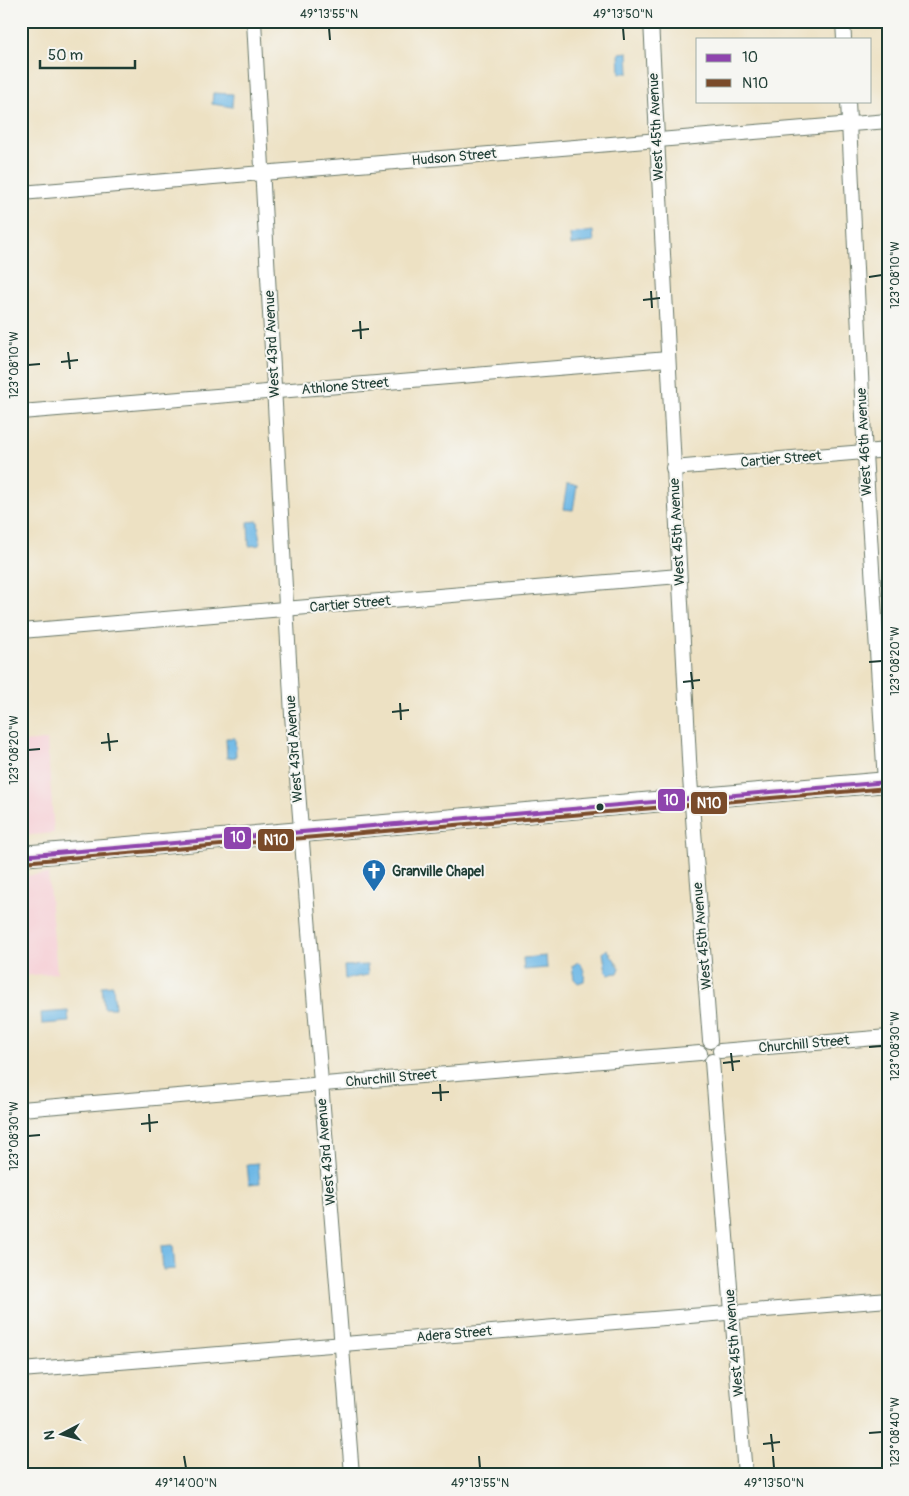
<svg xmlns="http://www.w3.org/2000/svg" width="909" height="1496" font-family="Pangolin,sans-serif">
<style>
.built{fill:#f6cfd6}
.water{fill:#6db8e6;stroke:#467a8d}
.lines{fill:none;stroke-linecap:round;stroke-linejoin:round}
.minor-casing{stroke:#677666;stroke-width:16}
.highway-casing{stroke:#677666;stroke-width:22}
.minor{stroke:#fff;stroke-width:14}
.highway{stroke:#fff;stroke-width:20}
.bus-1-casing{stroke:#f6f6f2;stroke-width:8}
.bus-2-casing{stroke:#f6f6f2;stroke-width:8}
.bus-1{stroke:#8e44ad;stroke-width:4}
.bus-2{stroke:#7a4b2a;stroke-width:4}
.ticks{fill:none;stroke:#1f3d34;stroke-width:2}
.bus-dot{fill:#1f3d34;stroke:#f6f6f2;stroke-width:2}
.labels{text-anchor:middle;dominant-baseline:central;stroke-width:4;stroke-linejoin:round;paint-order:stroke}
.street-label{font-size:14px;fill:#1f3d34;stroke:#f6f6f2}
.poi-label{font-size:14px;font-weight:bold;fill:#1f3d34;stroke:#f6f6f2;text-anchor:start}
.line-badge{stroke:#f6f6f2;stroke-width:2}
.badge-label{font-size:14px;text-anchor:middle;font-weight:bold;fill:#fff}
.neatline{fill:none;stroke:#1f3d34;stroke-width:2}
.ticks-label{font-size:12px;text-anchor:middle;fill:#1f3d34}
</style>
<rect width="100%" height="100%" fill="#f6f6f2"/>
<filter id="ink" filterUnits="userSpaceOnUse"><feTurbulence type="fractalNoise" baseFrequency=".02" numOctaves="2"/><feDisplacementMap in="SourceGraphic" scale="10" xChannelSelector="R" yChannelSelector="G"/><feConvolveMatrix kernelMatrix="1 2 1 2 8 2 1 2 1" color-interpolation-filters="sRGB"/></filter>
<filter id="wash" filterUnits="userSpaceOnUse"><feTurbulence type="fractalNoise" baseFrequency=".0096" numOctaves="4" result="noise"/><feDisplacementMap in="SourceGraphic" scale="20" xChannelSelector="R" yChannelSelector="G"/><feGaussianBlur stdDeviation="1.12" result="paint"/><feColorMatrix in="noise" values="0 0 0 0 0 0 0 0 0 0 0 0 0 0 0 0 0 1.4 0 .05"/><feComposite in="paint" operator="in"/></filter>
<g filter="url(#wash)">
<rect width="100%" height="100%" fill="#ede1c3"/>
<!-- built -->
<g class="built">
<polygon points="47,740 54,833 21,836 21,742"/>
<polygon points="48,874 57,973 21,976 21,876"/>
</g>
<!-- water -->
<g class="water">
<polygon points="628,52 629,73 620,73 619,53"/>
<polygon points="213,93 233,94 232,107 212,104"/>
<polygon points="593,231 594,242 571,245 570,234"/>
<polygon points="567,485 577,486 573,510 563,509"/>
<polygon points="258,521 260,545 249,546 248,522"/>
<polygon points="226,738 235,738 236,757 227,758"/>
<polygon points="607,949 620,968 618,973 609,974 606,971 603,953"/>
<polygon points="546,956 547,968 524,970 523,958"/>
<path d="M 578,962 C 584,966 585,974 584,981 L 578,983 L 574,979 L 572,966 Z"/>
<polygon points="367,965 368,975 345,979 344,966"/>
<polygon points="113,985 115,1008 104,1008 102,986"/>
<polygon points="68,1011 69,1022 42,1024 41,1013"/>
<polygon points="258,1163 260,1183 249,1184 247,1164"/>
<polygon points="173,1245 175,1269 163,1270 161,1246"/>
</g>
</g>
<g filter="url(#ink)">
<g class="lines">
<!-- minor casing -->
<g class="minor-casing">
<g id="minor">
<polyline points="254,21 292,715 352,1475"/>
<polyline points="651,21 690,778 710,1041"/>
<polyline points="843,21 844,39"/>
<polyline points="848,101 864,437 885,782"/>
<polyline points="21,193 888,121"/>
<polyline points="21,412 668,359"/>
<polyline points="673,468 888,450"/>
<polyline points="21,631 679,576"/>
<polyline points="720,1051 888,1037"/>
<polyline points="712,1061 745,1475"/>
<polyline points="21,1109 700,1053"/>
<polyline points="21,1370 888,1300"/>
</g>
</g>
<!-- highway casing -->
<g class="highway-casing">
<polyline id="highway" points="21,856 888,782"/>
</g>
<!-- minor -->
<use href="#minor" class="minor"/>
<!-- highway -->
<use href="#highway" class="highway"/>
<!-- bus-1 casing -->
<g class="bus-1-casing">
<polyline id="bus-1" points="21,856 888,782"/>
</g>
<!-- bus-2 casing -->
<g class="bus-2-casing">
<polyline id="bus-2" points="22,862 888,788"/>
</g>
<!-- bus-1 -->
<use href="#bus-1" class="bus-1"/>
<!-- bus-2 -->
<use href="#bus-2" class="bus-2"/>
</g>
</g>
<!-- ticks -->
<path class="ticks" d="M 329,28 L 330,40M 623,28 L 624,40M 869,277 L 882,275M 651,291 L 652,308M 643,300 L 660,298M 360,321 L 361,339M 352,331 L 369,329M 68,352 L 70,369M 61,362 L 78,360M 28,365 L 40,364M 869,662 L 882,661M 691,672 L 693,689M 683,682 L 700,680M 400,703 L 401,720M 392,712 L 409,710M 108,733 L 110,751M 101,743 L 118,741M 28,750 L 40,749M 869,1047 L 882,1046M 731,1053 L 733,1071M 723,1063 L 740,1061M 440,1084 L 441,1101M 432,1093 L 449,1092M 149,1114 L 150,1132M 141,1124 L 158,1122M 28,1136 L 40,1135M 869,1433 L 882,1432M 771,1434 L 773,1452M 763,1444 L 780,1442M 184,1456 L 186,1468M 479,1456 L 480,1468M 773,1456 L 774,1468"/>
<!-- icons -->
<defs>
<g id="church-pin" transform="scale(1.25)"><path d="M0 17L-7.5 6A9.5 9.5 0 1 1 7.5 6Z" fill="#1f6fb2" stroke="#f6f6f2"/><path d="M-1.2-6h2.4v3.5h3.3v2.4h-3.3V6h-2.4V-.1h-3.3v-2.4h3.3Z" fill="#fff"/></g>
</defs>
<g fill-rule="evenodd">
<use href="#church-pin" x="374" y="871"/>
</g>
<!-- markers -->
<circle class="bus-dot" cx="600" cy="807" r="4.5"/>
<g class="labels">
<!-- street labels -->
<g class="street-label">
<text transform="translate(656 127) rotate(-93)">West 45th Avenue</text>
<text transform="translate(454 157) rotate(-5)">Hudson Street</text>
<text transform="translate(272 344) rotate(-93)">West 43rd Avenue</text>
<text transform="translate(345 386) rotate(-5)">Athlone Street</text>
<text transform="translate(864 442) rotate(-93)">West 46th Avenue</text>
<text transform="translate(781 459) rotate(-5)">Cartier Street</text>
<text transform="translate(677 532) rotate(-93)">West 45th Avenue</text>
<text transform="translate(350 604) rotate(-5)">Cartier Street</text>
<text transform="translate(294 749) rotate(-94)">West 43rd Avenue</text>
<text transform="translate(702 936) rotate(-95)">West 45th Avenue</text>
<text transform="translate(804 1044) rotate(-5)">Churchill Street</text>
<text transform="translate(391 1078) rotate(-5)">Churchill Street</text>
<text transform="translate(326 1152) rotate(-95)">West 43rd Avenue</text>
<text transform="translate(454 1334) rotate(-5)">Adera Street</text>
<text transform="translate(734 1343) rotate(-95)">West 45th Avenue</text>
</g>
<!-- poi labels -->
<g class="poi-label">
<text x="392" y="871">Granville Chapel</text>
</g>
</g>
<g class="line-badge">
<rect x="657" y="788" width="29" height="24" rx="5" fill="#8e44ad"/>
<rect x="690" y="791" width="38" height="24" rx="5" fill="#7a4b2a"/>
<rect x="223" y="826" width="29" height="24" rx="5" fill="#8e44ad"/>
<rect x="257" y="828" width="38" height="24" rx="5" fill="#7a4b2a"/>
</g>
<g class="badge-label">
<text x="671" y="805">10</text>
<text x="709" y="808">N10</text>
<text x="238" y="842">10</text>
<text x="276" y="845">N10</text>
</g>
<!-- margin -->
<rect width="909" height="1496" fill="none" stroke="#f6f6f2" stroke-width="55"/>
<!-- legend -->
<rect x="696" y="38" width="175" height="65" fill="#f6f6f2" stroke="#a0aca6"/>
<rect x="706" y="54" width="25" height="8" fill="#8e44ad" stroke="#a0aca6"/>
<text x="742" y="62" font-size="15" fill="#1f3d34">10</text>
<rect x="706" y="79" width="25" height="8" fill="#7a4b2a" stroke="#a0aca6"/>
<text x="742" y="88" font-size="15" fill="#1f3d34">N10</text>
<!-- north arrow -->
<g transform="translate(62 1434) rotate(264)" stroke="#f6f6f2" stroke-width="4" paint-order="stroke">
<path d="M0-4L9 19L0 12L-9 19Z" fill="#1f3d34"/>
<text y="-8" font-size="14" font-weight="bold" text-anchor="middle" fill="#1f3d34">N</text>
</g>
<!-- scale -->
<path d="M40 60v8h95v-8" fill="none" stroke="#1f3d34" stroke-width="2.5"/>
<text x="48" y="60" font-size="15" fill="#1f3d34" stroke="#f6f6f2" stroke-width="4" paint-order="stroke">50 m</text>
<rect x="28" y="28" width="854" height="1440" class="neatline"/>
<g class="ticks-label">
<text x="329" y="18">49°13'55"N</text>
<text x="623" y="18">49°13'50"N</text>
<text transform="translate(895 275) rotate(-90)" y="4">123°08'10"W</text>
<text transform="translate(14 365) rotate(-90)" y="4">123°08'10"W</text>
<text transform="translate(895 661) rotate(-90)" y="4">123°08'20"W</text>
<text transform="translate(14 750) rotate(-90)" y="4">123°08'20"W</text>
<text transform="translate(895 1046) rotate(-90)" y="4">123°08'30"W</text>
<text transform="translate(14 1136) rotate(-90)" y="4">123°08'30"W</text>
<text transform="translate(895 1432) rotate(-90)" y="4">123°08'40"W</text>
<text x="186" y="1487">49°14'00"N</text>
<text x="480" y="1487">49°13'55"N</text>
<text x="774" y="1487">49°13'50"N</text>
</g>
</svg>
